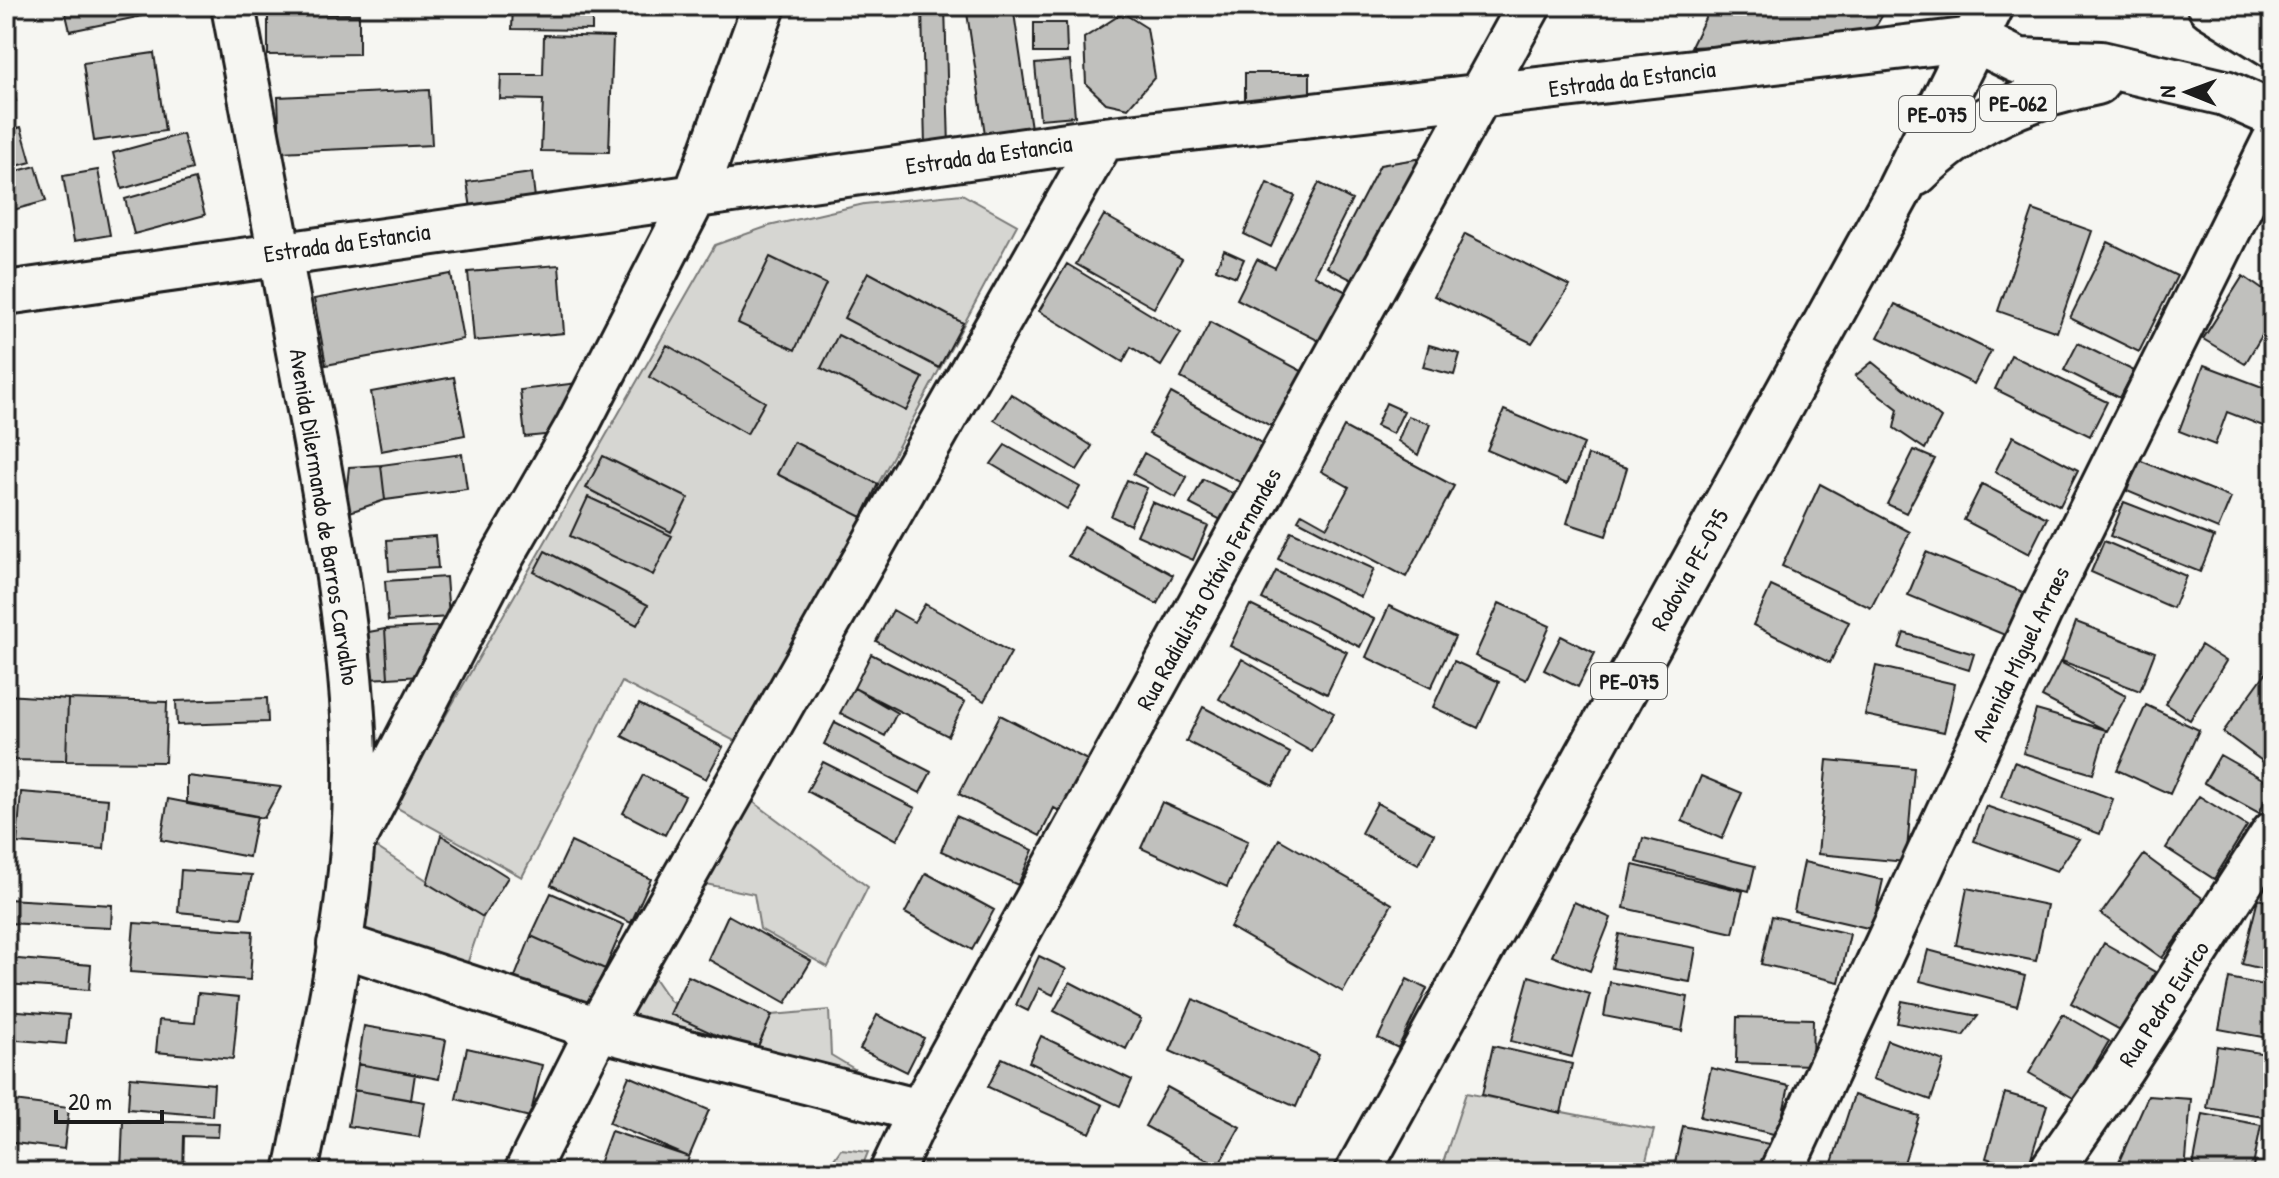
<svg xmlns="http://www.w3.org/2000/svg" width="2279" height="1178" font-family="'Patrick Hand',sans-serif">
	<style>
		.green { fill: #d6d6d2; stroke: #797977; stroke-width: 2 }
		.building { fill: #c0c0bd; stroke: #1c1c1c; stroke-width: 2 }
		.lines { fill: none; stroke-linecap: round; stroke-linejoin: round }
		.street-casing { stroke: #1c1c1c; stroke-width: 48 }
		.primary-casing { stroke: #1c1c1c; stroke-width: 50 }
		.street { stroke: #f6f6f2; stroke-width: 42 }
		.primary { stroke: #f6f6f2; stroke-width: 44 }
		.labels { text-anchor: middle; stroke-width: 7; stroke-linejoin: round; paint-order: stroke }
		.shield { fill: #f6f6f2; stroke: #5d5d5c; stroke-width: 2 }
		.shield-label { font-size: 22px; font-weight: bold; fill: #1c1c1c }
		.street-label { font-size: 24px; fill: #1c1c1c; stroke: #f6f6f2 }
	</style>
	<rect width="100%" height="100%" fill="#f6f6f2"/>
	<filter id="ink" filterUnits="userSpaceOnUse"><feTurbulence type="fractalNoise" baseFrequency=".0125" numOctaves="2"/><feDisplacementMap in="SourceGraphic" scale="16" xChannelSelector="R" yChannelSelector="G"/><feConvolveMatrix kernelMatrix="1 2 1 2 8 2 1 2 1" color-interpolation-filters="sRGB"/></filter>
	<g filter="url(#ink)">
		<path class="green" d="M962 194 1017 225 878 484 794 442 777 474 862 517 744 746 622 682 522 877 394 806 715 245 769 226 864 204Z
			M748 798 868 887 828 967 760 929 754 894 696 882Z
			M373 845 483 917 464 973 355 938Z
			M652 975 670 1001 750 1055 755 1052 772 1015 829 1010 831 1055 898 1095 620 1021Z
			M1466 1093 1654 1130 1643 1172H1440Z
			M841 1149 868 1152 860 1172H825Z"/>
		<path class="building" d="M64 6H146L147 15 70 31Z
			M313 6H387L313 9Z
			M513 6H592V30L512 29Z
			M922 6H945L949 147 925 148Z
			M966 6H1013L1032 135 986 141Z
			M1027 6H1065V10L1026 8Z
			M1711 6H1888L1876 26 1855 39 1691 47Z
			M1123 13 1147 28 1155 77 1128 108 1106 103 1086 84 1084 38Z
			M359 14V54L268 55V15Z
			M1034 23H1066L1067 53H1034Z
			M544 35 613 37 609 152 541 151 543 100 500 99 501 75H543Z
			M154 53 165 131 94 141 83 63Z
			M1070 61 1075 116 1040 119 1035 64Z
			M6 66 16 101 6 103Z
			M1245 73H1310V103H1245Z
			M429 90 432 145 280 152 278 97Z
			M21 127 31 162 6 169V132Z
			M183 134 192 169 122 189 113 153Z
			M1422 158 1358 283 1327 267 1380 165Z
			M36 166 46 201 6 212V174Z
			M98 170 110 235 74 241 63 176Z
			M532 173 536 206 472 215 467 182Z
			M195 179 205 215 134 234 125 199Z
			M1267 183 1295 196 1271 247 1244 234Z
			M1319 183 1352 200 1314 275 1356 297 1331 347 1237 299 1257 259 1275 268Z
			M2033 210 2092 231 2057 332 1998 311Z
			M1104 215 1182 259 1154 308 1076 264Z
			M1465 234 1570 286 1532 343 1434 296Z
			M2108 242 2177 276 2139 352 2070 318Z
			M1224 250 1244 259 1236 277 1216 269Z
			M770 257 826 284 795 350 738 323Z
			M1067 264 1181 333 1161 366 1131 347 1123 362 1039 311Z
			M559 265 564 333 474 341 468 272Z
			M868 272 963 323 939 368 844 318Z
			M451 274 463 339 326 365 314 299Z
			M2243 276 2273 297V331L2267 327 2245 364 2203 339Z
			M1895 304 1991 351 1974 384 1878 337Z
			M1210 322 1309 375 1280 431 1181 378Z
			M838 335 923 378 906 411 821 368Z
			M2078 343 2134 371 2120 398 2064 370Z
			M667 345 765 402 747 434 649 377Z
			M1429 345 1460 354 1454 375 1423 367Z
			M2011 355 2107 402 2090 436 1995 389Z
			M1872 362 1941 418 1925 449 1894 428 1898 409 1855 376Z
			M2204 365 2273 391V415L2268 428 2227 412 2215 445 2179 431Z
			M454 377 465 435 381 451 371 392Z
			M578 383 554 434 525 437 520 390Z
			M1171 393 1269 447 1247 486 1149 434Z
			M1011 394 1092 446 1077 470 994 420Z
			M1386 403 1404 411 1393 434 1376 426Z
			M1504 410 1584 444 1567 484 1487 450Z
			M1408 416 1430 424 1418 455 1398 441Z
			M1344 427 1454 486 1406 577 1298 520 1302 513 1327 527 1349 487 1321 471Z
			M2013 436 2078 470 2060 506 1995 472Z
			M794 442 878 484 862 517 777 474Z
			M1005 445 1080 487 1067 509 991 464Z
			M1914 450 1935 459 1906 513 1887 504Z
			M1144 453 1187 477 1176 498 1133 474Z
			M462 454 467 489 385 500 381 465Z
			M1588 455 1627 468 1606 536 1567 523Z
			M603 456 688 498 671 532 586 488Z
			M2139 460 2231 498 2218 529 2127 491Z
			M381 465 385 500 344 514 349 467Z
			M1203 479 1234 494 1221 520 1190 504Z
			M1127 480 1147 488 1130 525 1111 516Z
			M1820 484 1910 532 1871 608 1782 566Z
			M1982 484 2047 518 2029 554 1964 520Z
			M588 497 672 536 653 575 570 536Z
			M1152 502 1208 526 1193 560 1137 535Z
			M2124 502 2214 537 2200 572 2110 536Z
			M1084 526 1173 575 1157 604 1068 556Z
			M1291 531 1374 569 1361 597 1278 559Z
			M435 536 438 568 389 571 387 540Z
			M2104 541 2186 576 2173 608 2091 572Z
			M545 551 648 605 637 625 534 572Z
			M1926 552 2030 595 2012 638 1908 595Z
			M1276 571 1374 619 1360 647 1262 599Z
			M446 577 449 617 388 621 385 581Z
			M1771 586 1849 622 1830 663 1753 625Z
			M1499 603 1550 626 1526 680 1475 656Z
			M925 604 1011 653 984 701 876 641 893 610 914 622Z
			M1250 605 1347 652 1327 694 1230 646Z
			M1389 606 1455 637 1431 688 1366 657Z
			M2076 622 2155 652 2140 691 2062 661Z
			M450 626 422 676 388 678 385 629Z
			M385 629 388 678 365 679 358 634Z
			M1904 633 1974 654 1969 670 1899 648Z
			M1561 636 1595 653 1578 687 1544 670Z
			M2201 645 2226 661 2190 720 2165 704Z
			M871 654 965 702 948 736 854 688Z
			M1242 659 1334 713 1312 752 1219 699Z
			M1454 661 1499 682 1478 728 1433 707Z
			M2060 662 2126 696 2107 731 2042 697Z
			M2273 663V761L2269 766 2223 732Z
			M1876 666 1955 684 1944 732 1865 715Z
			M854 688 897 713 885 736 840 713Z
			M6 695 68 699 66 761 6 760Z
			M267 698 268 722 177 725 176 701Z
			M68 699 167 702 165 762 66 761Z
			M639 704 723 747 706 779 622 736Z
			M2146 705 2199 730 2170 794 2117 770Z
			M1203 707 1290 753 1273 786 1186 741Z
			M2036 710 2106 730 2093 774 2023 753Z
			M1000 715 1095 764 1068 816 1054 808 1040 836 959 794Z
			M835 722 931 772 920 793 824 744Z
			M2220 755 2273 785 2259 813 2204 783Z
			M1827 760 1914 768 1906 862 1818 854Z
			M823 762 915 808 897 840 807 791Z
			M2014 762 2113 799 2100 834 2001 797Z
			M643 775 685 796 665 835 623 813Z
			M187 776 281 787 264 818 187 804Z
			M1701 776 1742 793 1722 839 1682 821Z
			M21 792 108 799 104 849 17 843Z
			M2199 796 2247 826 2214 879 2166 848Z
			M168 799 257 816 249 857 161 840Z
			M1162 802 1248 841 1227 887 1141 848Z
			M1377 803 1434 834 1418 864 1361 833Z
			M1986 806 2079 839 2057 871 1974 841Z
			M956 816 1033 850 1018 885 941 851Z
			M441 835 508 877 483 917 427 883Z
			M1643 838 1755 866 1749 891 1637 862Z
			M1279 839 1392 904 1343 992 1230 927Z
			M571 842 651 879 631 923 551 885Z
			M2144 855 2205 900 2162 958 2101 914Z
			M1804 862 1883 880 1872 929 1794 911Z
			M1633 865 1743 891 1733 933 1624 908Z
			M181 870 252 875 242 918 178 912Z
			M926 873 994 910 972 950 905 913Z
			M1967 888 2047 905 2036 961 1956 945Z
			M551 893 624 925 605 969 531 936Z
			M7 899 112 905 111 928 6 923Z
			M2258 899 2273 903 2271 971 2242 964Z
			M1574 902 1611 918 1590 971 1552 956Z
			M728 915 811 961 786 1003 708 959Z
			M1772 916 1850 934 1839 982 1761 964Z
			M134 923 253 931 250 980 130 972Z
			M1619 934 1696 948 1690 982 1612 968Z
			M531 936 605 969 582 1018 511 987Z
			M2104 943 2155 972 2122 1031 2071 1003Z
			M1928 950 2025 976 2017 1006 1920 981Z
			M1039 956 1066 969 1053 995 1039 988 1028 1011 1016 1005Z
			M6 958 91 965 89 990 6 984Z
			M688 976 772 1015 755 1053 670 1014Z
			M1529 976 1590 994 1572 1057 1511 1041Z
			M2229 978 2273 987 2268 1038 2219 1029Z
			M1407 979 1427 989 1398 1048 1378 1038Z
			M1070 982 1141 1019 1126 1049 1054 1011Z
			M1610 982 1688 997 1682 1031 1604 1016Z
			M198 993 239 997 233 1059 156 1052 159 1020 195 1023Z
			M1193 999 1319 1055 1296 1107 1170 1051Z
			M1902 1001 1978 1016 1963 1036 1897 1023Z
			M6 1010 69 1015 66 1044 6 1039Z
			M2063 1014 2109 1041 2075 1099 2029 1073Z
			M877 1015 924 1038 907 1072 860 1049Z
			M1737 1017 1813 1019 1812 1065 1736 1063Z
			M364 1026 446 1040 439 1079 358 1064Z
			M1041 1036 1132 1080 1120 1106 1029 1062Z
			M1887 1040 1944 1061 1931 1100 1873 1079Z
			M1493 1046 1572 1064 1561 1113 1482 1095Z
			M2217 1046 2273 1055 2270 1118 2207 1108Z
			M467 1048 542 1065 530 1117 456 1099Z
			M1002 1058 1103 1105 1090 1133 988 1087Z
			M358 1064 415 1074 411 1100 354 1090Z
			M1711 1068 1789 1086 1778 1135 1700 1117Z
			M629 1076 709 1110 689 1157 609 1123Z
			M130 1077 214 1084 212 1116 128 1109Z
			M1167 1087 1240 1127 1218 1166 1145 1126Z
			M354 1090 425 1102 419 1137 348 1126Z
			M2005 1093 2047 1105 2027 1171 1986 1158Z
			M1854 1095 1919 1116 1901 1172H1829Z
			M2148 1096 2191 1099 2185 1172 2116 1168Z
			M6 1100 69 1108 64 1149 6 1142Z
			M2203 1114 2261 1125 2252 1172H2192Z
			M123 1121 219 1123 218 1137 184 1136 183 1172H121Z
			M1683 1126 1769 1144 1763 1172H1673Z
			M611 1131 689 1157 684 1172H596Z
			M1402 1163 1419 1172H1397Z
			M1960 1165 1991 1172H1958Z
			M193 1166 255 1168V1172H193Z"/>
		<g class="lines">
			<g class="street-casing">
				<path id="street" d="M233 6C258 137 282 268 307 399 329 518 352 638 355 759 358 897 323 1037 296 1172
					M6 293 1103 139 1974 39
					M358 833 491 576 576 428 695 196 764 6
					M339 944 598 1029 920 1111
					M526 1172 598 1029 1103 139
					M891 1172 920 1111 1529 6
					M1781 1172 2041 610 2273 142
					M2050 1172 2123 1067 2273 833"/>
			</g>
			<g class="primary-casing">
				<path id="primary" d="M2210 6 2273 45
					M1974 39 2019 61 2101 64 2225 93 2273 114
					M1916 173C1968 122 2026 96 2097 82
					M1358 1172 1900 189 1991 6"/>
			</g>
			<use href="#street" class="street"/>
			<use href="#primary" class="primary"/>
		</g>
	</g>
	<g class="labels">
		<g class="shield">
			<rect x="1980" y="85" width="76" height="36" rx="6"/>
			<rect x="1899" y="96" width="76" height="36" rx="6"/>
			<rect x="1591" y="663" width="76" height="36" rx="6"/>
		</g>
		<g class="shield-label">
			<text x="2018" y="111">PE-062</text>
			<text x="1937" y="122">PE-075</text>
			<text x="1629" y="689">PE-075</text>
		</g>
		<g class="street-label">
			<text transform="translate(1632 79) rotate(-7)" y="8">Estrada da Estancia</text>
			<text transform="translate(989 155) rotate(-8)" y="8">Estrada da Estancia</text>
			<text transform="translate(347 243) rotate(-8)" y="8">Estrada da Estancia</text>
			<text transform="translate(324 517) rotate(81)" y="8">Avenida Dilermando de Barros Carvalho</text>
			<text transform="translate(1690 570) rotate(-61)" y="8">Rodovia PE-075</text>
			<text transform="translate(1209 589) rotate(-61)" y="8">Rua Radialista Otávio Fernandes</text>
			<text transform="translate(2021 654) rotate(-64)" y="8">Avenida Miguel Arraes</text>
			<text transform="translate(2164 1004) rotate(-57)" y="8">Rua Pedro Eurico</text>
		</g>
	</g>
	<rect width="2279" height="1178" fill="none" stroke="#f6f6f2" stroke-width="32"/>
	<rect x="16" y="16" width="2247" height="1146" fill="none" stroke="#1c1c1c" stroke-width="3" filter="url(#ink)"/>
	<g transform="translate(2187 92) rotate(271)" stroke="#f6f6f2" stroke-width="6" paint-order="stroke">
	<path d="M0-6L14 30L0 20L-14 30Z" fill="#1c1c1c"/>
	<text y="-12" font-size="22" font-weight="bold" text-anchor="middle" fill="#1c1c1c">N</text>
	</g>
	<path d="M56 1110v12h106v-12" fill="none" stroke="#1c1c1c" stroke-width="4"/>
	<text x="68" y="1110" font-size="24" fill="#1c1c1c" stroke="#f6f6f2" stroke-width="6" paint-order="stroke">20 m</text>
</svg>
